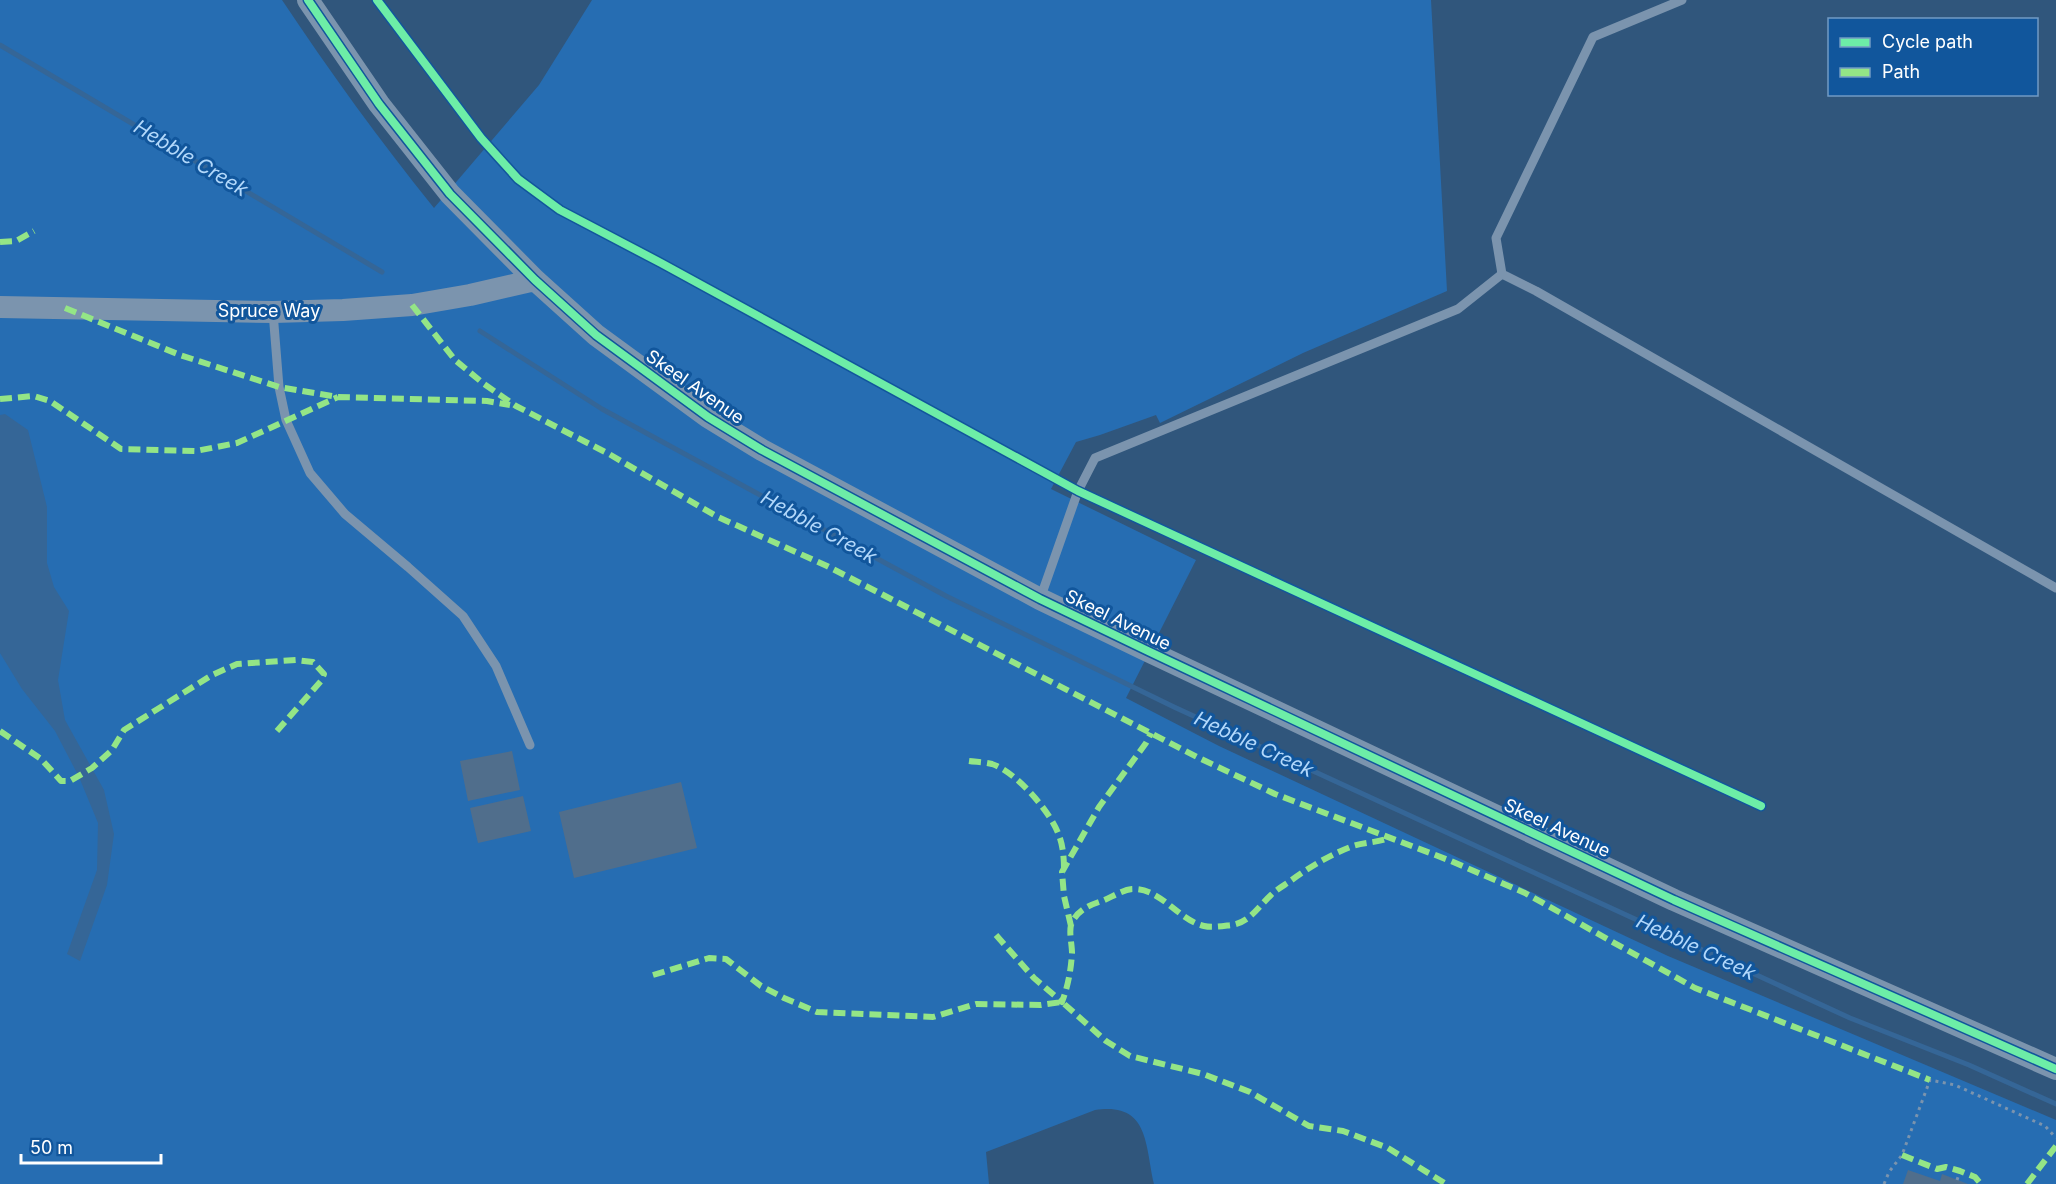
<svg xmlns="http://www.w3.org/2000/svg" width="2056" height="1184" font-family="Inter,sans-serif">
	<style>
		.green { fill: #266db2 }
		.water { fill: #356697 }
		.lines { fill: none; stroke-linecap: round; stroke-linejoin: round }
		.stream { stroke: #356697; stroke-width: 5 }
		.building { fill: #506e8c }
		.path { stroke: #7b94ae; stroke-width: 3; stroke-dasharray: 3 4.5; stroke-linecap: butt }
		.service { stroke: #7b94ae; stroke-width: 9 }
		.tertiary { stroke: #7b94ae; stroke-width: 22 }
		.quiet { stroke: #94e586; stroke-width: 6; stroke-dasharray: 12 6; stroke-linecap: butt }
		.cycleway-casing { stroke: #11569c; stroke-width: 11 }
		.cycleway { stroke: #6deda7; stroke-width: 8 }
		.labels { text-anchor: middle; stroke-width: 6; stroke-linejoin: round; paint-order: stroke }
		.street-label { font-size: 18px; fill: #fff; stroke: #11569c }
		.water-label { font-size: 20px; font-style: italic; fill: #b2d8fb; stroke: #11569c }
	</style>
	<rect width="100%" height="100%" fill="#30567c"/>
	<path class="green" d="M0 0H282C330 72 380 141 434 208L539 85 592 0H1431L1447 291 1303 353 1160 423 1156 415 1100 435 1076 442 1051 489 1196 560 1126 698 1219 746 1668 956 2056 1120V1184H1154C1145 1144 1149 1102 1095 1110L986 1152 989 1184H0Z"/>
	<path class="water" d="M5 414 28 430 47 507V563L54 587 69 611 58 680 65 720 104 790 114 834 107 885 80 961 67 954 97 870 98 823 79 777 55 731 22 689 0 653V415Z"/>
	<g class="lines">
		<path class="stream" d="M0 45 382 272
			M480 331 602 409 946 596 1174 707 1850 1018 1969 1065 2056 1104"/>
	</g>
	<path class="building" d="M512 751 520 790 468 801 460 761Z
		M681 782 697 848 574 878 559 812Z
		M523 796 531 831 478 843 470 808Z
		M1908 1170 1940 1181 1942 1174 1968 1184H1903Z"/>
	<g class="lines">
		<path class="path" d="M1957 1180 1960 1171
			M1884 1184 1889 1172 1902 1155 1930 1080 1955 1085 2045 1126 2056 1138"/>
		<path class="service" d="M1682 0 1593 37 1496 238 1502 274 1536 291 2056 588
			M273 312 279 387 286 420 310 473 345 514 408 567 463 616 496 666 530 745
			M1040 599 1078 491 1095 458 1458 309 1502 274"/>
		<path class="tertiary" d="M308 0 379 104 450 194 535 280 596 335 708 417 762 450 1040 599 1148 651 1674 900 2056 1069
			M0 307 273 312 343 310 412 305 470 295 535 280"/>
		<path class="quiet" d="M0 242 16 241 34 231
			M412 305 455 360 484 384 516 406 609 454 718 517 827 566 1197 757 1275 794 1451 861 1525 893 1695 988 1930 1080
			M65 308 180 355 279 387 338 397 487 401 510 405
			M0 399 34 396 50 401 121 449 196 451 237 443 338 397
			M0 731 41 759 61 781H70L92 768 112 750 124 730 212 675 237 664 296 660 313 662 324 674 321 681 276 732
			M969 761C976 762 985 762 992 764 1016 772 1049 810 1058 833 1063 844 1064 858 1064 870
			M1071 926 1064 896 1062 872 1099 807 1146 743 1151 733
			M996 935 1034 978 1062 1002C1068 986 1071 970 1072 953 1072 945 1069 933 1071 925 1076 911 1089 905 1102 901 1112 897 1122 890 1132 889 1161 888 1178 920 1204 926 1212 928 1223 926 1232 925 1250 922 1258 907 1271 895 1276 890 1283 886 1289 882 1308 868 1331 854 1353 846 1366 842 1376 843 1389 838
			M653 975 709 958 726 959 761 986 784 998 817 1012 933 1017 976 1004 1041 1005 1062 1002 1106 1041 1130 1056 1203 1074 1250 1092 1309 1126 1343 1131 1388 1148 1446 1184
			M1902 1155 1937 1169 1946 1167 1960 1171 1975 1177 1981 1184
			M2027 1184 2056 1146"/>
		<g class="cycleway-casing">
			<path id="cycleway" d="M308 0 379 104 450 194 535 280 596 335 708 417 762 450 1040 599 1148 651 1674 900 2056 1069
				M377 0 481 138 518 179 560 210 661 263 1078 491 1761 806"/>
		</g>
		<use href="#cycleway" class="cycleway"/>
	</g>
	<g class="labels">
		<g class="street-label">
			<text x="269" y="317">Spruce Way</text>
			<text transform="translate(695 387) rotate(35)" y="6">Skeel Avenue</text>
			<text transform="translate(1118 620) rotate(26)" y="6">Skeel Avenue</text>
			<text transform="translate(1557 828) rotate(25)" y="6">Skeel Avenue</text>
		</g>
		<g class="water-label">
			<text transform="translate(191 158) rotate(31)" y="7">Hebble Creek</text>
			<text transform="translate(819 527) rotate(29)" y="7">Hebble Creek</text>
			<text transform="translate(1254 744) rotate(25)" y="7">Hebble Creek</text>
			<text transform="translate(1696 947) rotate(25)" y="7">Hebble Creek</text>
		</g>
	</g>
	<rect x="1828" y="18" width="210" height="78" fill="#11569c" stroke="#709ac4" stroke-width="1.5"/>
	<rect x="1840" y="38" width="30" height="9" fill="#6deda7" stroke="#709ac4" stroke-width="1.5"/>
	<text x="1882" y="48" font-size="18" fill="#ffffff">Cycle path</text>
	<rect x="1840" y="68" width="30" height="9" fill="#94e586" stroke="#709ac4" stroke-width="1.5"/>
	<text x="1882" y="78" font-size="18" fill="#ffffff">Path</text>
	<path d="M21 1154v9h140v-9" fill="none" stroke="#ffffff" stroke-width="3"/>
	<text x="30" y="1154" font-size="18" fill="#ffffff" stroke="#11569c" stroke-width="4.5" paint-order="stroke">50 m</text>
</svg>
